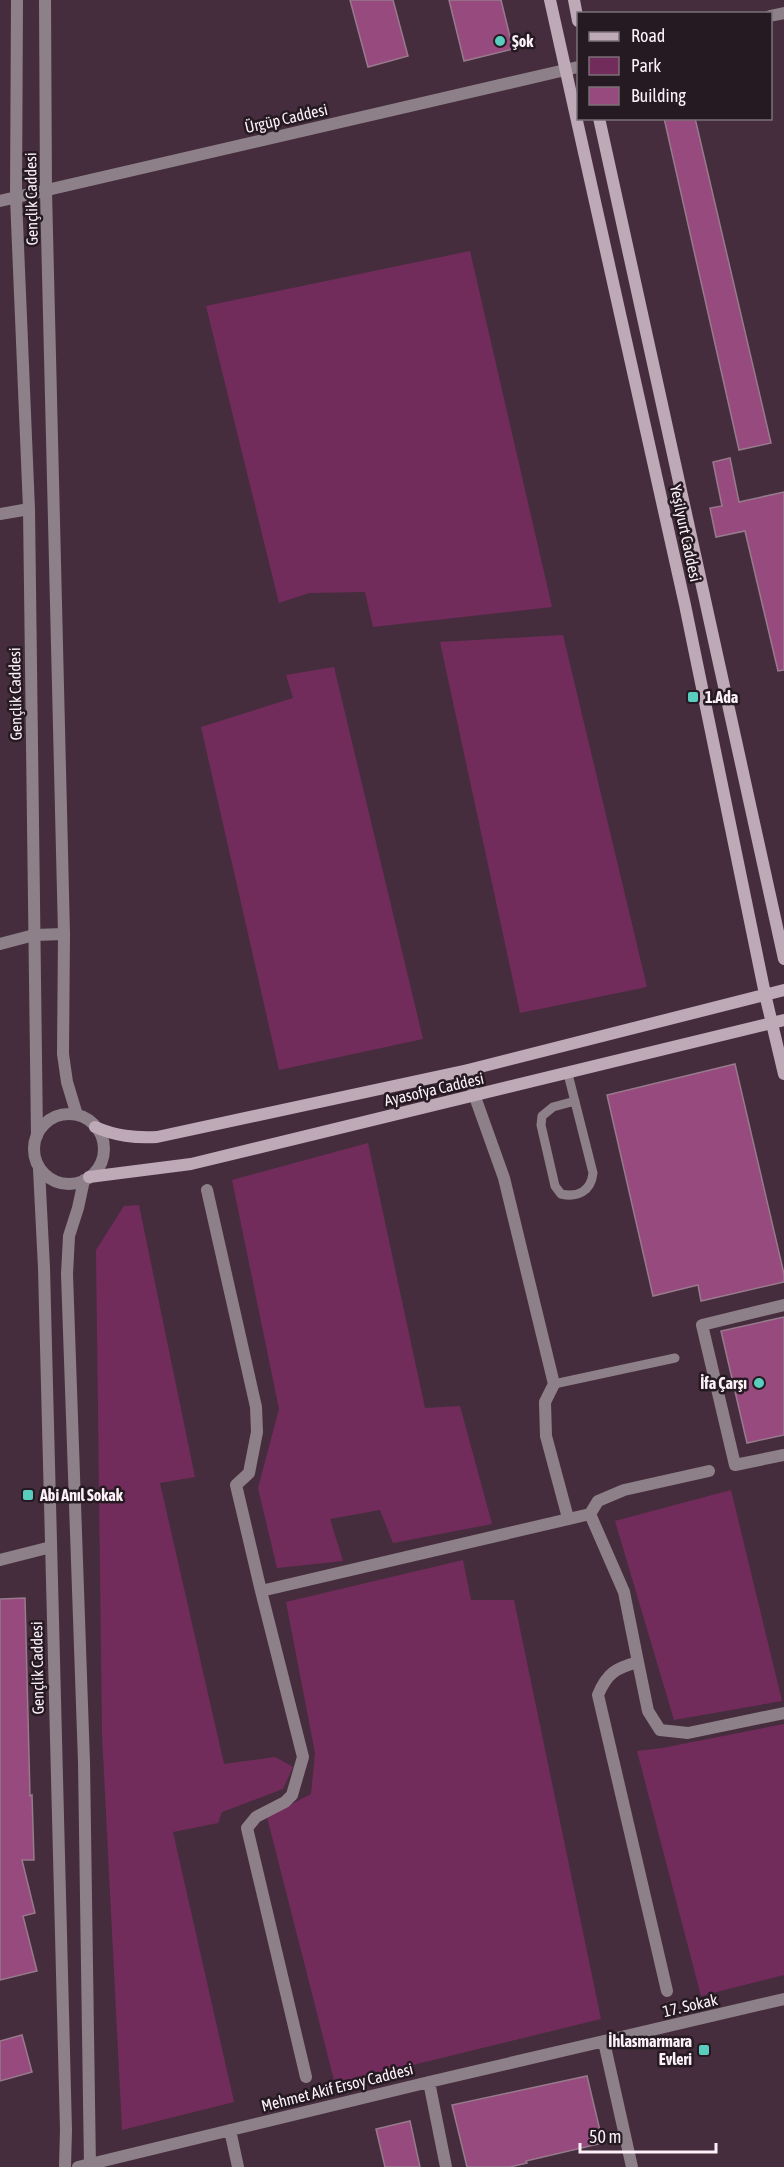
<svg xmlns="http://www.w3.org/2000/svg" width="784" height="2167" font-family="'Asap Condensed',sans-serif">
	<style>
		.green { fill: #722c5c }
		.building { fill: #974a7d; stroke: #977a8c; stroke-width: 1.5 }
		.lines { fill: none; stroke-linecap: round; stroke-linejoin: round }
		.service { stroke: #8d8088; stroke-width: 9 }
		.minor { stroke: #8d8088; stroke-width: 12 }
		.tertiary { stroke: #8d8088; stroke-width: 12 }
		.secondary { stroke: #bea9b6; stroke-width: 12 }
		.poi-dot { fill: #59cebf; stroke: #251a21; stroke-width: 2 }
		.labels { text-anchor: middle; stroke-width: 5; stroke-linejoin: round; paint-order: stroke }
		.poi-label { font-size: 16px; font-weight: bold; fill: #fdf0f8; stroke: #251a21; text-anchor: start }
		.street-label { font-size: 16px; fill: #fdf0f8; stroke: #251a21 }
	</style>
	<rect width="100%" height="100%" fill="#462d3d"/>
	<path class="green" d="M470 251 552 607 373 627 365 592 309 593 279 603 206 306Z
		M563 635 647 987 520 1013 440 642Z
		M334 667 423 1039 279 1070 201 727 293 698 286 675Z
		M368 1143 425 1408 460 1406 492 1524 393 1543 380 1510 330 1519 343 1561 277 1568 258 1488 279 1409 232 1180Z
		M139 1205 195 1477 160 1483 224 1764 275 1757 293 1767 283 1789 222 1812 218 1823 173 1832 234 2102 122 2130 102 1734 96 1250 124 1206Z
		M731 1490 782 1701 674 1720 615 1521Z
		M463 1560 471 1600H514L601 2019 335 2084 267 1817 311 1794 315 1753 286 1602Z
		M784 1724V1975L701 1996 637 1751 662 1748Z"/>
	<path class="building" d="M350 0H393L408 56 368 67Z
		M449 0H501L513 49 464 61Z
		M664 118H695L771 443 739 450Z
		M730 458 739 502 784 492V670L778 671 745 531 716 537 710 508 722 506 713 462Z
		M735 1064 784 1274V1282L701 1301 698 1285 653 1296 607 1095Z
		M784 1317V1435L747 1443 721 1331Z
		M25 1598 30 1796 32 1795 34 1860H22L35 1913 23 1916 37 1971 0 1980V1599Z
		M22 2035 32 2072 0 2081V2041Z
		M587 2076 603 2143 526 2161 527 2163 510 2167H467L452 2105Z
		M410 2121 420 2167H385L376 2129Z"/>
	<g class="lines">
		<path class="service" d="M568 1074 593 1173C591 1191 578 1198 561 1194L555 1186 541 1125 542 1116 553 1107 575 1101
			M554 1384 675 1358"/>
		<path class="minor" d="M0 514 29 509
			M0 944 34 935 64 934
			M468 1070 475 1097 504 1178 554 1384 545 1402 546 1436 568 1518
			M207 1190 256 1407 257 1432 249 1473 236 1485 261 1591
			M784 1305 702 1325 735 1465 784 1455
			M590 1514 624 1592 638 1662C616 1668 607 1673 598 1695L667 1991
			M0 1560 51 1547
			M638 1662 648 1711 660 1730 688 1733 784 1713
			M604 2042 632 2167
			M306 2077 247 1828 256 1817 285 1802 292 1795 303 1757 261 1591 590 1514 598 1501 624 1490 709 1471
			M429 2082 446 2167
			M230 2130 238 2167
			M78 2167 429 2082 784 1999"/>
		<path class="tertiary" d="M17 0 16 198 29 509 37 1136
			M45 0 46 191 64 934 63 1054 67 1082 77 1115
			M770 16 784 13
			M0 201 578 67
			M34 1149a35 35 0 1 1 70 0a35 35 0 1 1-70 0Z
			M39 1169 44 1268 66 2130 65 2167
			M84 1180 78 1208 69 1236 67 1274 84 1762 90 2167"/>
		<path class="secondary" d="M550 0 685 605 765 994 784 1074
			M574 0 578 21
			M599 118 784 959
			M95 1127C116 1136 134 1138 157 1137L468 1070 784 990
			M89 1177 191 1164 784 1020"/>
	</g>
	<g class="poi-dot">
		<circle cx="500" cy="41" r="6"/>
		<rect x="687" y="691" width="12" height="12" rx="3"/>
		<circle cx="759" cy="1383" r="6"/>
		<rect x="22" y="1489" width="12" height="12" rx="3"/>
		<rect x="698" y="2044" width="12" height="12" rx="3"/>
	</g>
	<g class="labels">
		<g class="poi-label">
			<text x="512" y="47">Şok</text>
			<text x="705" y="703">1.Ada</text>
			<text x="747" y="1389" text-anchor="end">İfa Çarşı</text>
			<text x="40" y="1501">Abi Anıl Sokak</text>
			<text x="692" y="2047" text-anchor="end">İhlasmarmara<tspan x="692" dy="18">Evleri</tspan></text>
		</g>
		<g class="street-label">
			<text transform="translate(286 118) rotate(-13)" y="6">Ürgüp Caddesi</text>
			<text transform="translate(31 199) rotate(-91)" y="6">Gençlik Caddesi</text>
			<text transform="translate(686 533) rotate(78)" y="6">Yeşilyurt Caddesi</text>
			<text transform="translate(15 694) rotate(-91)" y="6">Gençlik Caddesi</text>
			<text transform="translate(434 1089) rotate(-13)" y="6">Ayasofya Caddesi</text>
			<text transform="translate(37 1668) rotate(-91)" y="6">Gençlik Caddesi</text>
			<text transform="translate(690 2005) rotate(-13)" y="6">17. Sokak</text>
			<text transform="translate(337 2087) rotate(-14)" y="6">Mehmet Akif Ersoy Caddesi</text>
		</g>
	</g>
	<rect x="577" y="12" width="195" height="108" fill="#251a21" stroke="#7b7077" stroke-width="1.5"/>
	<rect x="589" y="32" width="30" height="9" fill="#bea9b6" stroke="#7b7077" stroke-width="1.5"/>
	<text x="631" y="42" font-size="18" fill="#fdf0f8">Road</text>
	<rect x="589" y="57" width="30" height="18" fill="#722c5c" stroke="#7b7077" stroke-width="1.5"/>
	<text x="631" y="72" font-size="18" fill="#fdf0f8">Park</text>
	<rect x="589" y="87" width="30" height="18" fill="#974a7d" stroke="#7b7077" stroke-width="1.5"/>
	<text x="631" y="102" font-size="18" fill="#fdf0f8">Building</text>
	<path d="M580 2143v9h136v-9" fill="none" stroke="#fdf0f8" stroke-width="3"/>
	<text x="589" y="2143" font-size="18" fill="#fdf0f8" stroke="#251a21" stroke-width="4.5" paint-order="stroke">50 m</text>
</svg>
